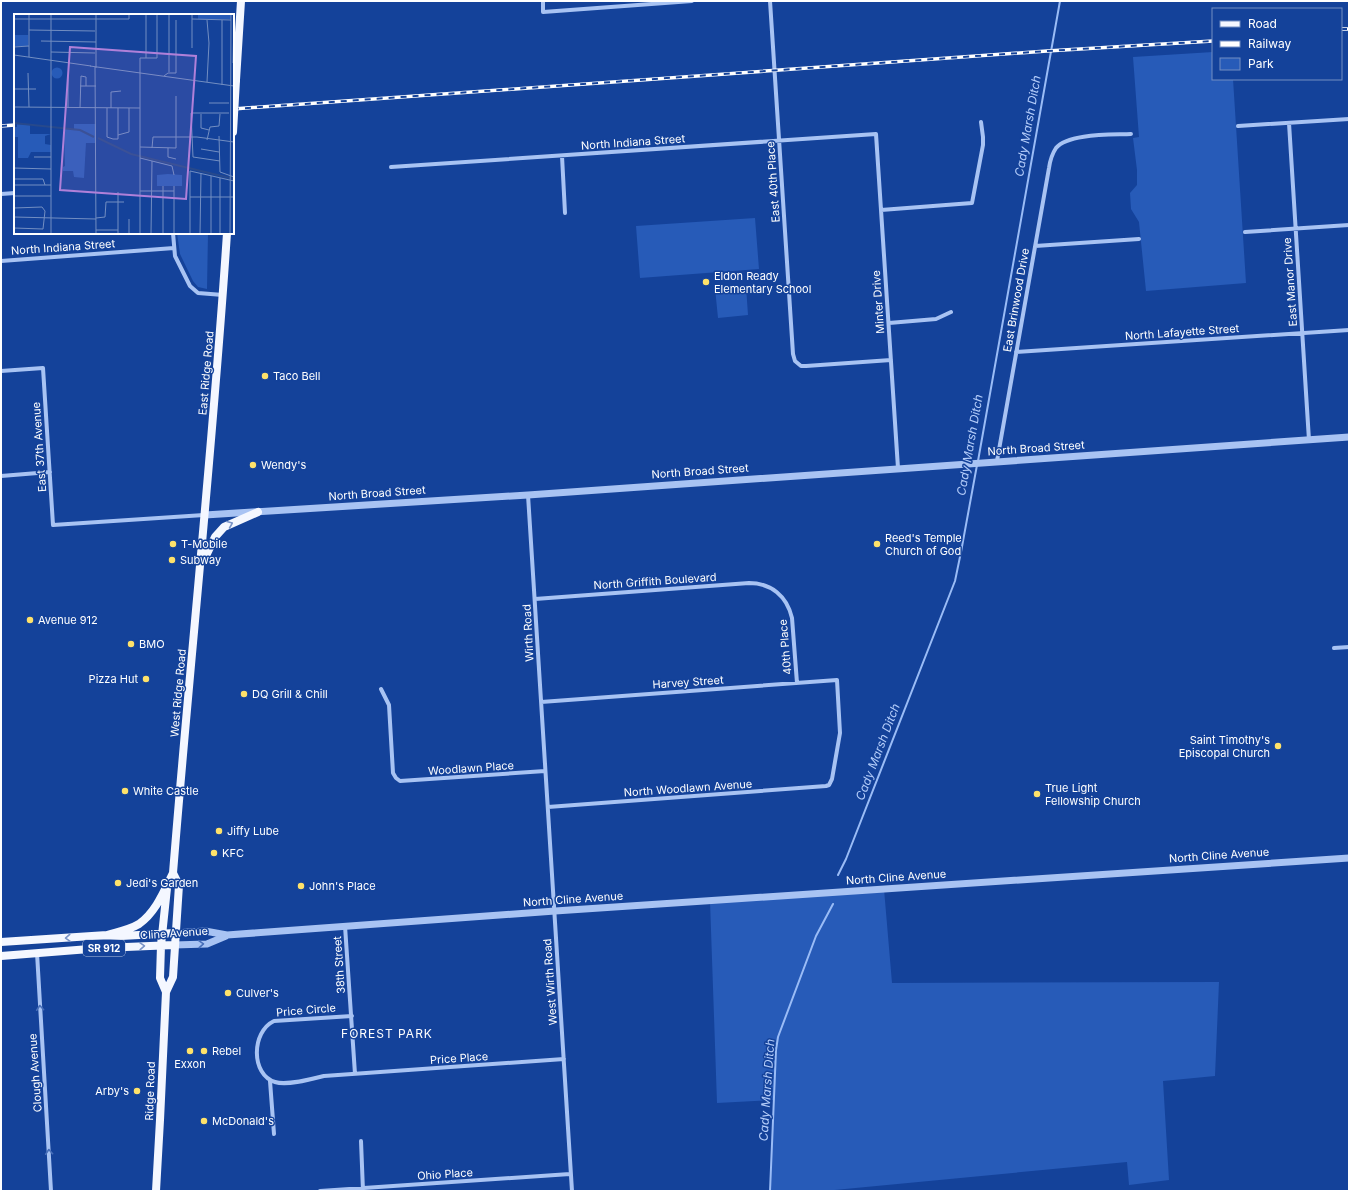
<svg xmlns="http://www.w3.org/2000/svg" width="1350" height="1192" font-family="Inter,sans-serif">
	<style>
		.green { fill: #275bb8 }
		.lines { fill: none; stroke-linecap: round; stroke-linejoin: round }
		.stream { stroke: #9abcf6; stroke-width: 2 }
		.minor { stroke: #a8c3f3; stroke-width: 4 }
		.tertiary { stroke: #a8c3f3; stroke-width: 7 }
		.primary { stroke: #f4f7ff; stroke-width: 8 }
		.rail-casing { stroke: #fff; stroke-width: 3.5 }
		.rail { stroke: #14429a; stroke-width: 2; stroke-dasharray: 6; stroke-linecap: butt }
		.primary-bridge { stroke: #f4f7ff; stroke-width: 8 }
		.oneway { stroke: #7993c7 }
		.oneway2 { stroke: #486fb9 }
		.poi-dot { fill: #ffe26a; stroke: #14429a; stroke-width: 1.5 }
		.labels { text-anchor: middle; stroke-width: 3; stroke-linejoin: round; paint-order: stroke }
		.shield { fill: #14429a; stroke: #b8c6e1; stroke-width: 1 }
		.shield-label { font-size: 10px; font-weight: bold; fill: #fff }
		.street-label { font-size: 11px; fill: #fff; stroke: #14429a }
		.poi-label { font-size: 11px; fill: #fff; stroke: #14429a; text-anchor: start }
		.water-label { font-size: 12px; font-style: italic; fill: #b4cdfa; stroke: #14429a }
		.neighbourhood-label { font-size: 12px; letter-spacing: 1px; fill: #fff; stroke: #14429a }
		.inset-river { fill: none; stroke: #27498c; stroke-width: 2 }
		.inset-road { fill: none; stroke: #728ec2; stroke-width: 1 }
		.view { fill: #b080d9; fill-opacity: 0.15; stroke: #b080d9; stroke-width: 2 }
		.inset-edge { fill: none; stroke: #fff; stroke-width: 2 }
	</style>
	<rect width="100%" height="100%" fill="#14429a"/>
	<path class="green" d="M1213 52V79H1233L1246 283 1146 291 1139 222 1131 209 1130 193 1137 185V170L1133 138 1139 137 1133 57Z
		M755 218 759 269 640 278 636 226Z
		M177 233H208L207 289 198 287 193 281 180 254Z
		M746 286 748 315 718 318 715 288Z
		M884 889 892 983 1219 982 1215 1076 1163 1081 1169 1180 1129 1185 1127 1162 824 1191H770L774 1100 717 1103 710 901Z"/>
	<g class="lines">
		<path class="stream" d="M978 461 1060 1
			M838 875 846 859 955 581 961 552 977 465
			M770 1191 776 1050 778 1037 816 936 833 904"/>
		<path class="minor" d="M543 1V12L692 1
			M770 1 793 354 795 361 801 366H806L891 360
			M1289 123 1309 440
			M1238 126 1349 119
			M562 156 565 213
			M391 167 876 134 898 468
			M1 194 15 193
			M881 210 972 203 983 145V137L981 122
			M1245 232 1349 225
			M173 233 175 256 190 286 198 293 223 295
			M1035 246 1139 239
			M1 261 174 248
			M889 323 936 319 951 312
			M1016 352 1349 330
			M1 371 43 368 53 525 204 515
			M997 461 1049 168C1050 161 1052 154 1056 148 1068 133 1113 135 1131 134
			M1 476 50 472
			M528 495 572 1191
			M535 599 749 583C771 583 787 596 792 618L797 683
			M1334 648 1349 647
			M381 689 389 705 393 773 396 778 400 781 545 771
			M541 702 837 680 840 733 832 779 829 785 826 786 548 807
			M345 926 355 1074
			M37 953 51 1191
			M352 1016 274 1021C251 1032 251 1075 275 1082 287 1086 312 1079 324 1076L564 1059
			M270 1081 274 1134
			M361 1141 363 1191
			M320 1191 570 1174"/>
		<path class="tertiary" d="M205 515 528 495 1349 437
			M175 933 205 931 227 935 555 911 1349 858
			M174 945 207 944 226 936"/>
		<path class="primary" d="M236 80 241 1
			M204 560 215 537 224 527 258 512
			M107 935C117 932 129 930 139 924 156 912 164 891 173 873 190 660 213 447 227 233
			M1 942 107 935 121 936 175 933
			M1 956 102 948 174 945
			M166 992 160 978 161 945 167 888
			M156 1191 160 1120 166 992 173 977 179 885 173 873"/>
		<g class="rail-casing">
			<path id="rail" d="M1341 29H1349
				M233 109 1047 51 1213 41
				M1 126 15 125"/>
		</g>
		<use href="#rail" class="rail"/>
		<path class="primary-bridge" d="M233 132 236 80"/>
	</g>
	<defs><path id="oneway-chevron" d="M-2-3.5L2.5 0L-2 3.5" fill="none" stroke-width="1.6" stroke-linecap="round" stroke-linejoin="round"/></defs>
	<g class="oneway">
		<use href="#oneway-chevron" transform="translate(230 524) rotate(-23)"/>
		<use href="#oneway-chevron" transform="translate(68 938) rotate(176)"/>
		<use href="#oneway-chevron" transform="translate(142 946) rotate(-3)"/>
	</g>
	<g class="oneway2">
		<use href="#oneway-chevron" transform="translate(201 944) rotate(-4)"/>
		<use href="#oneway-chevron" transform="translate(40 1008) rotate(-94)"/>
		<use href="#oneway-chevron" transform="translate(49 1152) rotate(-94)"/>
	</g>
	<g class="poi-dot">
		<circle cx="706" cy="282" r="4"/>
		<circle cx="265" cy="376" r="4"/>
		<circle cx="253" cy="465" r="4"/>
		<circle cx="173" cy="544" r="4"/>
		<circle cx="877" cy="544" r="4"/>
		<circle cx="172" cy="560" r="4"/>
		<circle cx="30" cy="620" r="4"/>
		<circle cx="131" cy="644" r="4"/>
		<circle cx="146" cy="679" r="4"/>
		<circle cx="244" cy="694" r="4"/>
		<circle cx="1278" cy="746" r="4"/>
		<circle cx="125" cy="791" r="4"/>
		<circle cx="1037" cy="794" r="4"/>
		<circle cx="219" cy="831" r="4"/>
		<circle cx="214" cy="853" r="4"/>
		<circle cx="118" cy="883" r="4"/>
		<circle cx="301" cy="886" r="4"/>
		<circle cx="228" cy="993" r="4"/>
		<circle cx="190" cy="1051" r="4"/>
		<circle cx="204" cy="1051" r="4"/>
		<circle cx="137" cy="1091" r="4"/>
		<circle cx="204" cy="1121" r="4"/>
	</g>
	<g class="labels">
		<rect class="shield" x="83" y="940" width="42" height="16" rx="3"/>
		<g class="shield-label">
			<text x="104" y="952">SR 912</text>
		</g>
		<g class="street-label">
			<text transform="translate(633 142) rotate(-4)" y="4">North Indiana Street</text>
			<text transform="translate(773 182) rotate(-94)" y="4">East 40th Place</text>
			<text transform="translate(63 247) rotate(-4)" y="4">North Indiana Street</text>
			<text transform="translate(1290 282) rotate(-94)" y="4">East Manor Drive</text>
			<text transform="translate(1016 300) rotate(-80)" y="4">East Brinwood Drive</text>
			<text transform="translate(878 302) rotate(-94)" y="4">Minter Drive</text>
			<text transform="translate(1182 332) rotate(-4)" y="4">North Lafayette Street</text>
			<text transform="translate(206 373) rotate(-85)" y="4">East Ridge Road</text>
			<text transform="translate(39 447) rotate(-94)" y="4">East 37th Avenue</text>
			<text transform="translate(1036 448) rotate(-4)" y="4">North Broad Street</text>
			<text transform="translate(700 471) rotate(-4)" y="4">North Broad Street</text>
			<text transform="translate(377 493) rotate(-4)" y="4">North Broad Street</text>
			<text transform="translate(655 581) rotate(-4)" y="4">North Griffith Boulevard</text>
			<text transform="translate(528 633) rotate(-93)" y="4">Wirth Road</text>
			<text transform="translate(785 647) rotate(-95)" y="4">40th Place</text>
			<text transform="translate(688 682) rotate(-4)" y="4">Harvey Street</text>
			<text transform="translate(178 693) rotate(-85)" y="4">West Ridge Road</text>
			<text transform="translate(471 768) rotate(-4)" y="4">Woodlawn Place</text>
			<text transform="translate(688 788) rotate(-4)" y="4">North Woodlawn Avenue</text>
			<text transform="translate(1219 855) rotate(-4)" y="4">North Cline Avenue</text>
			<text transform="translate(896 877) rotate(-4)" y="4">North Cline Avenue</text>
			<text transform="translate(573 899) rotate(-4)" y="4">North Cline Avenue</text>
			<text transform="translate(174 933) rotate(-4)" y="4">Cline Avenue</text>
			<text transform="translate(339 965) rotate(-94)" y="4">38th Street</text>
			<text transform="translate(550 982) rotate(-94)" y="4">West Wirth Road</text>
			<text transform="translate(306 1010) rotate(-5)" y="4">Price Circle</text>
			<text transform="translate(459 1058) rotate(-4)" y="4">Price Place</text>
			<text transform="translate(35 1073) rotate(-94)" y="4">Clough Avenue</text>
			<text transform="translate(150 1091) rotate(-88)" y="4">Ridge Road</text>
			<text transform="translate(445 1174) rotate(-4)" y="4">Ohio Place</text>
		</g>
		<g class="poi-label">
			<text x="714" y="280">Eldon Ready<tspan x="714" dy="13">Elementary School</tspan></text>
			<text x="273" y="380">Taco Bell</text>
			<text x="261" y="469">Wendy's</text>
			<text x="885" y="542">Reed's Temple<tspan x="885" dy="13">Church of God</tspan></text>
			<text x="181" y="548">T-Mobile</text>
			<text x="180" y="564">Subway</text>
			<text x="38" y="624">Avenue 912</text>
			<text x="139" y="648">BMO</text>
			<text x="138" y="683" text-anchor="end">Pizza Hut</text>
			<text x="252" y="698">DQ Grill &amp; Chill</text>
			<text x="1270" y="744" text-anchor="end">Saint Timothy's<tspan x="1270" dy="13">Episcopal Church</tspan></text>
			<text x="1045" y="792">True Light<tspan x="1045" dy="13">Fellowship Church</tspan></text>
			<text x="133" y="795">White Castle</text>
			<text x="227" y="835">Jiffy Lube</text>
			<text x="222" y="857">KFC</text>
			<text x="126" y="887">Jedi's Garden</text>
			<text x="309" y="890">John's Place</text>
			<text x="236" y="997">Culver's</text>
			<text x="212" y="1055">Rebel</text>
			<text x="190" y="1068" text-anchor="middle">Exxon</text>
			<text x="129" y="1095" text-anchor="end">Arby's</text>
			<text x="212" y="1125">McDonald's</text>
		</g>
		<g class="water-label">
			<text transform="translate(1028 126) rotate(-80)" y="4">Cady Marsh Ditch</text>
			<text transform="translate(970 445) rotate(-80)" y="4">Cady Marsh Ditch</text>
			<text transform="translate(878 752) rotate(-69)" y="4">Cady Marsh Ditch</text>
			<text transform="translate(767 1090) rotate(-86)" y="4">Cady Marsh Ditch</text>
		</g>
		<g class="neighbourhood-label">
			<text x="387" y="1038">FOREST PARK</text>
		</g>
	</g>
	<g transform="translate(14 14)">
		<rect width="220" height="220" fill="#14429a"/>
		<path d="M184 0H217V5H184ZM0 21H14V32H0ZM37.5 59a5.5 5.5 0 1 1 11 0a5.5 5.5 0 1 1-11 0ZM3 110 16 111V120H37L31 122V130L37 131V138H17L14 144H4V123H0V113H3ZM60 110H82V129H72L70 164 60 163 59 157H49V153L51 152 50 114 60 116ZM154 160 168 161V172H143V161Z" fill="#275bb8"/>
		<path class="inset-river" d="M0 109 66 116 80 123M84 124 117 140 220 165"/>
		<path class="inset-road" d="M15 0V43M132 0V44M155 0V58M178 0V34M0 5H115V0M178 5 217 6M193 6 195 29 193 68M208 6V71M15 16 81 17M27 27 82 28M0 33 15 32M37 38 81 39M0 41 77 52M219 49 220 6M76 52 220 72M81 53 82 220M82 54V0M14 59 15 93M150 62 154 59H162V6M66 72H82M0 75H22M195 89H215M0 93 126 94M54 94V62M66 94 67 62 72 63V72M93 94V123L99 125H104V94M97 94V78L107 77M187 100V114L195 116M104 121 115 118V94M205 122 206 158 220 163M193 126 196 113 205 112 206 100M126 133 162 134V82M138 134 139 123H183L220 128M154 134V143L162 145M187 135 205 138M20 143H37M179 143 177 99H215M179 143 206 147M126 144 158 152 160 161M0 154 37 155M0 165H29L31 171M0 171H37M126 177H160M0 182H37M176 183H220M0 194 28 193 31 197 29 215 0 214M0 203 82 205M82 204 91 203 92 188H110M82 216H104M37 220V0M104 220V178M115 220V205M126 220V44H143V0M137 220 138 147M149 220V172M160 220V172M176 220V157L220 167M186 220 187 159M197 220V162M206 220V164M216 220 217 0"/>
		<path class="view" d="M56 33 182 42 172 185 46 176Z"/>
		<rect width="220" height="220" class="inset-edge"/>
	</g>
	<rect width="1350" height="1192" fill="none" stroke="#ffffff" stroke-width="4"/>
	<rect x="1212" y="8" width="130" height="72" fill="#14429a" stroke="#728ec2"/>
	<rect x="1220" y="21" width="20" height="6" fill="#f4f7ff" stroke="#728ec2"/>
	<text x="1248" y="28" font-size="12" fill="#ffffff">Road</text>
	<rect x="1220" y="41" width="20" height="6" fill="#ffffff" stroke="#728ec2"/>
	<text x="1248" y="48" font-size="12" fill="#ffffff">Railway</text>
	<rect x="1220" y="58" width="20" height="12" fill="#275bb8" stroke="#728ec2"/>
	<text x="1248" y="68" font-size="12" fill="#ffffff">Park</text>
</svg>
